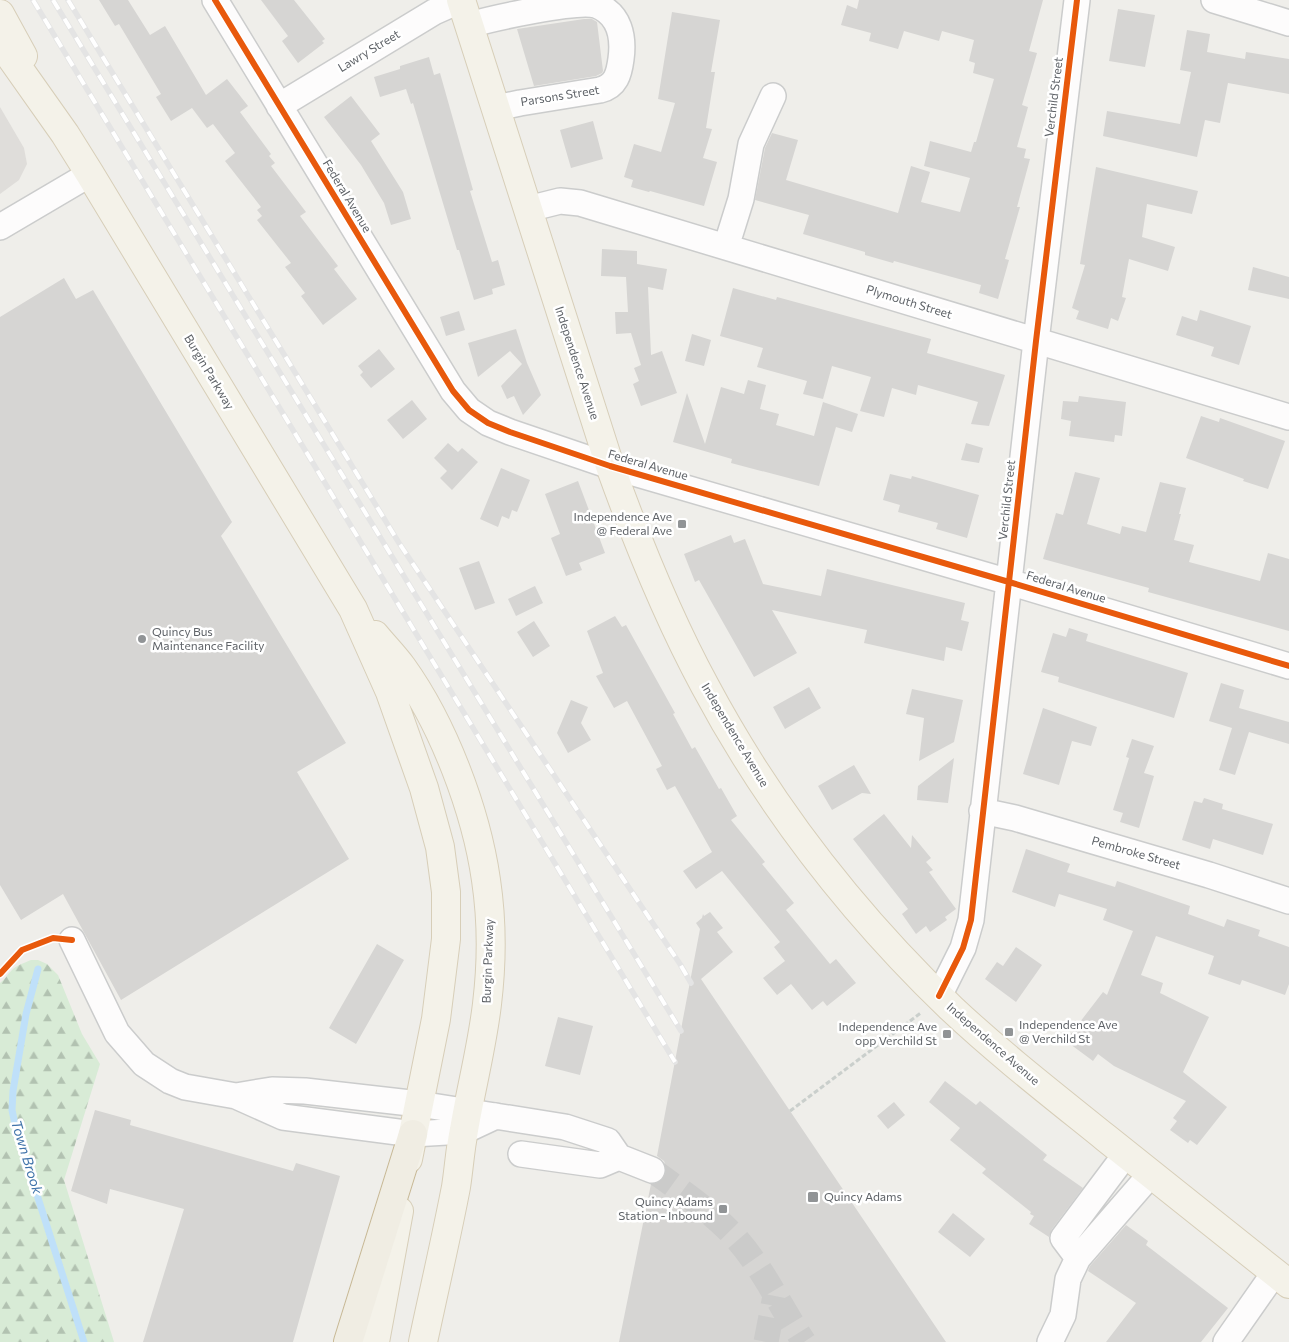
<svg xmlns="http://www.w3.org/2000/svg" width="1289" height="1342" font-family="Commissioner,sans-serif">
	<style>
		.industrial { fill: #dfddda }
		.forest { fill: url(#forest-firs) }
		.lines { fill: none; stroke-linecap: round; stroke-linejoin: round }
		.stream { stroke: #bfe0f9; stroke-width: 7 }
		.building { fill: #d6d5d3 }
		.minor-tunnel { stroke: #cbcbca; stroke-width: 25; stroke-dasharray: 25 12; stroke-linecap: butt }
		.minor-casing { stroke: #cbcccc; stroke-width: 28 }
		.major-casing { stroke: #d7ceb8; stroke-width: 30 }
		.highway-casing { stroke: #c8b996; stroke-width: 30 }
		.path { stroke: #cacfcc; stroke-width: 3; stroke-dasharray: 5 2.5; stroke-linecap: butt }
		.minor { stroke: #fdfcfc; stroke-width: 25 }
		.major { stroke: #f4f2e9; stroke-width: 28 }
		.highway { stroke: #f0ede3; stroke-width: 28 }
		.rail-casing { stroke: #e4e4e4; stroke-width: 5.5 }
		.rail { stroke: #fff; stroke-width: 4; stroke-dasharray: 11; stroke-linecap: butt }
		.cycleway-casing { stroke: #fff; stroke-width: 9 }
		.cycleway { stroke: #e8590c; stroke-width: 6 }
		.poi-dot { fill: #919496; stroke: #fff; stroke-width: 2 }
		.labels { text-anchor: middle; stroke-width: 5; stroke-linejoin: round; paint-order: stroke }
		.street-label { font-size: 12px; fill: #5f6368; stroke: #fff }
		.poi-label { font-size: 12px; fill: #5f6368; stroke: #fff; text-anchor: end }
		.water-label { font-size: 14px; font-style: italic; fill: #4174aa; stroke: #fff }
	</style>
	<defs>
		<pattern id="forest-firs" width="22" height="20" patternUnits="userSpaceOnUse" patternTransform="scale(1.25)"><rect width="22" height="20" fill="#d8ebd6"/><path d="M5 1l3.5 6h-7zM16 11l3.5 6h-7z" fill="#b2c2b1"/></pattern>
	</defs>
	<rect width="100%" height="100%" fill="#efeeea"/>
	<path class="industrial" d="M0 107 24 148 27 164 19 180 0 194Z"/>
	<path class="forest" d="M31 960H38L47 964 58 975 82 1034 100 1064 64 1180 114 1342H0V983C5 979 7 975 12 970 17 965 24 963 31 960Z"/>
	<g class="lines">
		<path class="stream" d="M38 969 26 1014 13 1091 12 1110 16 1129 84 1342"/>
	</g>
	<path class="building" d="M99 0H128L150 35 165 26 206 95 227 79 248 106 240 112 271 154 269 156 275 163 271 166 306 212 300 216 338 266 334 269 357 299 323 325 301 296 305 293 285 267 291 263 257 220 262 216 257 210 261 207 225 161 235 153 213 124 207 128 192 108 171 121 156 97 161 94 119 24 115 26Z
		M261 0H294L325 39 322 41 324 43 298 63 282 41 288 36Z
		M859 0H1043L1029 51 1037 53 1022 105 1028 107 1017 147 1026 149 1024 158 1030 159 1017 207H1020L1005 259 1009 260 998 299 979 293 981 285 894 261 893 263 865 255V252L803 234 809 215 755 200 765 148 772 133 798 140 786 180 898 213 911 166 930 172 921 202 960 212 970 178 924 166 930 141 971 152 974 142H976L994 79 973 73 975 63 969 61 974 40 942 31 939 41 904 31 898 49 869 41 871 33 841 25 847 5 857 9Z
		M1118 9 1155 15 1145 67 1109 61Z
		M672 12 720 20 711 72H715L706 128 712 129 703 158 717 162 704 206 650 191 649 192 631 187 633 180 624 177 634 144 661 152 675 103 658 99Z
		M584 19H592L597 22 603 71 602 73 596 76 534 86 517 29Z
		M1187 30 1210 34 1207 52 1245 59 1246 52 1289 59V94L1228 83 1220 123 1205 120 1197 157 1103 136 1107 111 1180 124 1191 72 1180 70Z
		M429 57 434 75 440 73 473 190 470 191 492 262 498 260 505 285 492 289 493 294 474 300 459 250H457L413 103 411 104 406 89 380 97 374 77 400 69V66Z
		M351 96 380 134 371 141 403 192 411 219 391 225 384 203 361 165 324 117Z
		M593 121 603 159 571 168 560 130Z
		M1096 167 1198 191 1192 214 1147 204 1142 237 1175 247 1168 271 1129 259 1122 297 1126 298 1118 321 1111 318 1108 329 1076 319 1079 311 1072 308 1085 265 1080 264Z
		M602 249 637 251V264L667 269 663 290 648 287 651 355 662 351 677 393 641 406 633 384 639 381 634 368 641 365 631 333 616 334 615 312H628L626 277 601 276Z
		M1253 267 1289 277V299L1248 290Z
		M64 278 76 299 93 290 232 522 221 536 346 743 297 772 349 859 121 1000 63 894 21 920 0 885V317Z
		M733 288 776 300 777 297 931 339 927 353 1005 375 989 426 971 424 978 402 918 385 916 395 892 388 884 417 860 411 871 377 832 366 823 399 803 394 807 381 757 367 763 348 720 336Z
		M1200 310 1251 326 1239 365 1211 356 1214 347 1176 335 1182 316 1197 321Z
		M459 311 465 330 446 336 440 317Z
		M516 329 527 363 541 395 523 415 514 396 507 399 501 386 522 364 510 351 478 377 468 343Z
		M692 334 711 340 704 366 685 361Z
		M379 349 395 369 371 388 360 375 363 372 358 366Z
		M748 380 766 385 760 409 779 414 776 425 814 436 823 402 858 414 852 432 836 427 819 486 731 463 732 459 673 442 687 393 705 444 721 387 744 394Z
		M1079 396 1126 402 1122 436 1115 435 1114 442 1069 436 1071 421 1061 419 1063 401 1078 402Z
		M412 400 427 419 403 439 387 420Z
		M1201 416 1219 422 1220 418 1285 441 1268 489 1243 481 1244 479 1186 458Z
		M448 443 458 452 462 448 478 462 452 490 440 478 447 471 434 458Z
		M966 443 983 448 979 463 961 460Z
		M501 468 530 480 517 512 512 510 509 519 502 516 498 527 480 519Z
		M1075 472 1100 478 1087 524 1120 534 1122 526 1146 532 1160 482 1186 488 1179 514H1181L1174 540 1194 545 1189 562 1260 581 1268 553 1289 559V631L1148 592 1149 588 1043 559 1056 513 1063 515Z
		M890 474 911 479 912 476 979 495 967 538 936 529 938 523 898 512 900 505 883 500Z
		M578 481 605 553 579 563 582 570 566 576 551 538 560 534 545 494Z
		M731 535 734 543 745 539 763 584 821 596 827 569 965 603 961 620 969 622 962 651 946 647 944 661 864 643 867 630 772 610 797 653 754 677 699 580 695 582 684 554Z
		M479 561 495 603 475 610 459 568Z
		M535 586 543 603 516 616 508 599Z
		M615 616 622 627 626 625 675 713 673 714 692 749 695 747 719 789 721 788 737 816 731 820 765 862 762 864 794 903 786 910 830 964 836 959 856 983 827 1006 823 1001 812 1010 791 984 777 995 763 978 785 961 774 947 780 942 722 871 696 889 683 871 712 852 675 786 667 790 656 769 662 766 627 701 614 708 596 676 603 673 587 631Z
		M534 621 550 646 533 657 517 632Z
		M1069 628 1088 634 1086 641 1188 673 1174 718 1058 682 1059 677 1041 672 1053 633 1066 637Z
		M1221 683 1244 690 1239 708 1289 722V744L1249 732 1235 775 1219 770 1232 728 1209 721Z
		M809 687 821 708 785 729 773 707Z
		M912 689 963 700 954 742 919 761 924 718 906 714Z
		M571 700 588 707 581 723 591 740 568 753 557 733Z
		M1043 708 1097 727 1091 746 1072 741 1059 785 1023 774Z
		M1132 739 1154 746 1144 773 1154 776 1139 828 1120 822 1123 813 1113 810 1129 758 1126 757Z
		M954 758 948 803 917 800 918 786Z
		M854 765 871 794 862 793 832 810 818 786Z
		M1204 798 1223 804 1222 809 1273 824 1263 855 1213 839 1210 849 1182 840 1194 801 1202 803Z
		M884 814 911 848 912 835 931 858 926 862 933 870 929 872 956 909 945 917 947 920 930 932 926 926 916 934 902 914 908 909 853 839Z
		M1026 849 1070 864 1067 872 1115 887 1117 881 1190 906 1188 914 1224 927 1227 919 1260 930 1258 936 1289 947V984L1285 995 1242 980 1240 985 1208 974 1214 956 1156 936 1141 975 1163 983 1160 993 1209 1017 1183 1072 1227 1107 1197 1145 1190 1140 1188 1143 1170 1130 1177 1121 1173 1118 1186 1101 1114 1066 1098 1054 1093 1061 1070 1044 1074 1039 1070 1035 1103 992 1107 995 1133 931 1103 920 1107 909 1059 894 1055 907 1012 892Z
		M710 912 723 928 717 932 733 952 701 979 946 1342H619L651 1184 661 1182 665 1175 666 1167 664 1161 657 1156 700 929 696 923 702 918 703 914 704 916Z
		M377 944 404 960 356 1044 329 1028Z
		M1016 947 1042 965 1016 1002 985 979 997 962 1003 966Z
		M558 1017 593 1026 580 1075 545 1066Z
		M945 1081 976 1105 980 1101 1047 1155 1043 1160 1083 1188 1052 1229 1049 1237 1029 1224 1034 1216 1030 1214 1031 1212 982 1173 986 1169 950 1140 960 1128 929 1102Z
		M894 1102 905 1115 888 1129 877 1116Z
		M95 1110 131 1120 130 1125 293 1171 296 1163 340 1176 293 1342H143L184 1209 110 1189 107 1204 71 1191Z
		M953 1213 985 1239 970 1257 938 1232Z
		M1126 1225 1148 1241 1146 1245 1228 1308 1201 1342H1106L1136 1303 1088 1271 1090 1266Z"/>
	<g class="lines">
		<path class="minor-tunnel" d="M652 1170C681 1191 711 1211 735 1237 763 1268 781 1308 804 1342
			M766 1342 775 1296"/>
		<g class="minor-casing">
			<path id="minor" d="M215 0 453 391 469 410 488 423 510 432 610 466 1009 582 1289 666
				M1214 0 1289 23
				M469 25C494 18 575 0 596 5 620 14 624 37 621 59 619 74 616 86 600 90L520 103 496 108
				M279 106 434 12 461 0
				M528 209 560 201 580 203 1289 417
				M0 227 90 174
				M726 247 741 199 751 144 773 96
				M982 811 1015 818 1209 875 1289 901
				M72 940 117 1033 144 1064 170 1081 185 1087 236 1096 283 1117 413 1134 464 1131 496 1116
				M939 996 963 948 971 920 1036 341 1077 0
				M236 1096 272 1090 305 1091 419 1104 565 1127 608 1141 619 1157 652 1170
				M521 1154 600 1165 619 1157
				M1126 1154 1063 1238 1078 1258 1151 1174
				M1050 1342 1063 1315 1068 1279 1078 1258
				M1226 1342 1275 1272"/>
		</g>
		<g class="major-casing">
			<path id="major" d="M461 0 610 466C637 541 667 616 705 686 769 806 854 915 952 1009 1001 1055 1054 1096 1106 1138 1167 1187 1228 1235 1289 1284
				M0 14 23 56
				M0 42 65 134 90 174 353 609 390 692 424 788 440 847 446 892V939L436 1019 408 1159
				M375 635C384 646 394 656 402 667 443 724 476 810 486 880 492 920 492 963 487 1004 482 1047 471 1088 464 1130 460 1149 459 1168 456 1187 446 1239 434 1290 423 1342
				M375 1342 399 1211"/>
		</g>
		<g class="highway-casing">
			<path id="highway" d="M348 1342 413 1134"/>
		</g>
		<path class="path" d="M790 1111 922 1012"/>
		<use href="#minor" class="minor"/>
		<use href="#major" class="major"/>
		<use href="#highway" class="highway"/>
		<g class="rail-casing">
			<path id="rail" d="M33 0 675 1062
				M53 0 681 1031
				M68 0 399 543 680 964 691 983"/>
		</g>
		<use href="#rail" class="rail"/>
		<g class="cycleway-casing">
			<path id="cycleway" d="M215 0 453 391 469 410 488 423 510 432 610 466 1009 582 1289 666
				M0 974 22 950 53 938 72 940
				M939 996 963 948 971 920 1036 341 1077 0"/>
		</g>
		<use href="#cycleway" class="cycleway"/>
	</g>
	<g class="poi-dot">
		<rect x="677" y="519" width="10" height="10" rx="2.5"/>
		<circle cx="142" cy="639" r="5"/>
		<rect x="1004" y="1027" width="10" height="10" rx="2.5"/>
		<rect x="942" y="1029" width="10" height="10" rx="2.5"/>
		<rect x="807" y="1191" width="12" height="12" rx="2.5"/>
		<rect x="718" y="1204" width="10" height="10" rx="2.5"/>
	</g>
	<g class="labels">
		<g class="street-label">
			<text transform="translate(369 51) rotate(-31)" y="4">Lawry Street</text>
			<text transform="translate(560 96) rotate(-9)" y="4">Parsons Street</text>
			<text transform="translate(1054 97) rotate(-83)" y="4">Verchild Street</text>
			<text transform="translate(347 196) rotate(59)" y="4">Federal Avenue</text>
			<text transform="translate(909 302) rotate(17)" y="4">Plymouth Street</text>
			<text transform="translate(577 363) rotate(72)" y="4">Independence Avenue</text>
			<text transform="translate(209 372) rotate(59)" y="4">Burgin Parkway</text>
			<text transform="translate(648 465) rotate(16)" y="4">Federal Avenue</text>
			<text transform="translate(1007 500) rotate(-84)" y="4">Verchild Street</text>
			<text transform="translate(1066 587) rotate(17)" y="4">Federal Avenue</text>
			<text transform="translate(735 735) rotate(59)" y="4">Independence Avenue</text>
			<text transform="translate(1136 853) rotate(16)" y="4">Pembroke Street</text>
			<text transform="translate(488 961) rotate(-88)" y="4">Burgin Parkway</text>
			<text transform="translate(993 1044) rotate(41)" y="4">Independence Avenue</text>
		</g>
		<g class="poi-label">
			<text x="672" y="521">Independence Ave<tspan x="672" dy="14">@ Federal Ave</tspan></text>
			<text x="152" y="636" text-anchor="start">Quincy Bus<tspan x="152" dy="14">Maintenance Facility</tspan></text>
			<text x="1019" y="1029" text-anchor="start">Independence Ave<tspan x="1019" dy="14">@ Verchild St</tspan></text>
			<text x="937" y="1031">Independence Ave<tspan x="937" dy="14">opp Verchild St</tspan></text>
			<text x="824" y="1201" text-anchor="start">Quincy Adams</text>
			<text x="713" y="1206">Quincy Adams<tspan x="713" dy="14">Station - Inbound</tspan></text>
		</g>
		<g class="water-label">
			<text transform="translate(27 1157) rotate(73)" y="5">Town Brook</text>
		</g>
	</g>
</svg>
